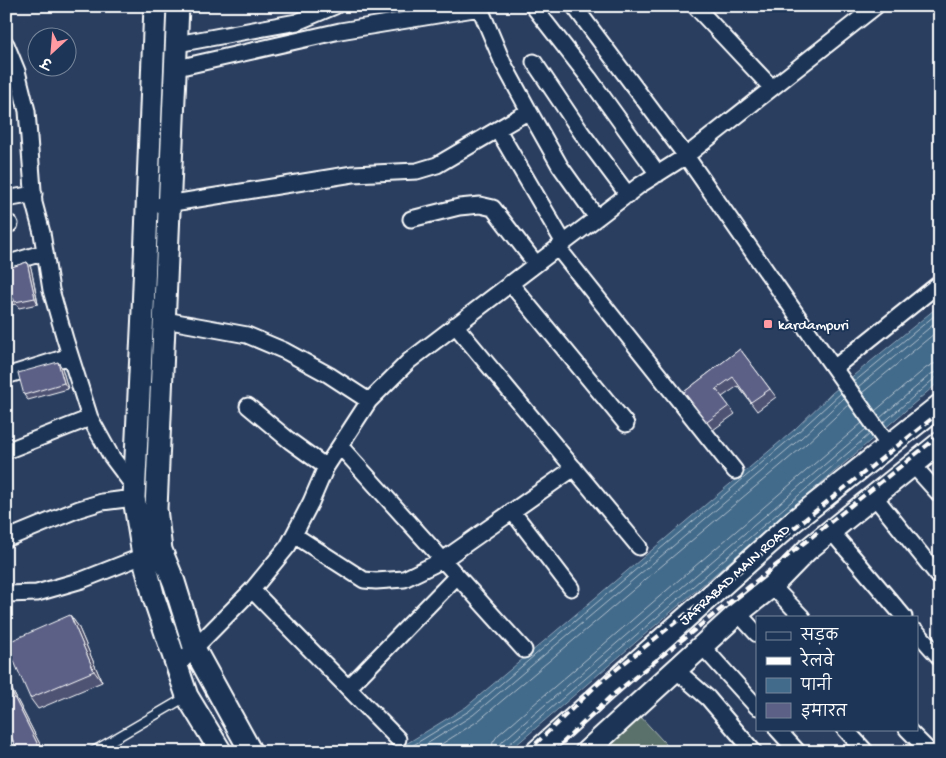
<svg xmlns="http://www.w3.org/2000/svg" width="946" height="758" font-family="'Gochi Hand','Playpen Sans Deva',sans-serif">
	<style>
		.green { fill: #5a6f6a; stroke: #acb7b4 }
		.water { fill: #426a8a; stroke: #8ea6b9 }
		.lines { fill: none; stroke-linecap: round; stroke-linejoin: round }
		.shore { stroke: #b3c3d0; stroke-width: 1 }
		.lane-casing { stroke: #fff; stroke-width: 11 }
		.street-casing { stroke: #fff; stroke-width: 19 }
		.secondary-casing { stroke: #fff; stroke-width: 25 }
		.lane { stroke: #1d3557; stroke-width: 8 }
		.street { stroke: #1d3557; stroke-width: 15 }
		.secondary { stroke: #1d3557; stroke-width: 21 }
		.rail { stroke: #fff; stroke-width: 4; stroke-dasharray: 8 4; stroke-linecap: butt }
		.wall { fill: #4f5373; stroke: #fff }
		.shaded-wall { fill: #40435e; stroke: #fff }
		.building { fill: #5c6086; stroke: #fff }
		.poi-dot { fill: #ff9aa2; stroke: #1d3557; stroke-width: 2 }
		.labels { text-anchor: middle; stroke-width: 4; stroke-linejoin: round; paint-order: stroke }
		.poi-label { font-size: 15px; fill: #fff; stroke: #1d3557; text-anchor: start }
		.street-label { font-size: 15px; fill: #fff; stroke: #1d3557 }
	</style>
	<rect width="100%" height="100%" fill="#2a3e60"/>
	<filter id="ink" filterUnits="userSpaceOnUse"><feTurbulence type="fractalNoise" baseFrequency=".02" numOctaves="2"/><feDisplacementMap in="SourceGraphic" scale="10" xChannelSelector="R" yChannelSelector="G"/><feConvolveMatrix kernelMatrix="1 2 1 2 8 2 1 2 1" color-interpolation-filters="sRGB"/></filter>
	<g filter="url(#ink)">
		<path class="green" d="M640 716 673 752H604Z"/>
		<path class="water" d="M940 305V381L508 752H393L466 707 794 430 832 393Z"/>
		<g class="lines">
			<path class="shore" d="M854 382 940 311
				M858 387 940 319
				M862 393 940 329
				M875 411 926 368 933 364 940 363
				M880 418 931 374 940 371
				M883 423 935 378 940 377
				M402 752 469 711 797 433 841 393
				M414 752 473 715 801 438 844 398
				M429 752 478 721 806 444 849 404
				M491 752 493 742 498 735 862 423
				M499 752 500 745 503 741 866 429
				M505 752 507 746 870 434"/>
			<g class="lane-casing">
				<path id="lane" d="M92 752 186 697"/>
			</g>
			<g class="street-casing">
				<path id="street" d="M479 6 503 63 529 111 560 166 597 218
					M533 6 589 78 658 174
					M574 6 686 156 824 354 889 446
					M695 6 772 88
					M6 44 17 71 27 111 34 203 42 233 51 290 65 339 90 418 111 456 135 488
					M177 44 297 22 335 6
					M534 62 581 132 628 195
					M177 68 340 31 480 8 482 6
					M498 130 564 243
					M6 199 34 194
					M161 205 353 174 417 171 437 165 529 111
					M411 219 459 207 480 205 493 208 536 264
					M6 225 10 224
					M558 248 735 471
					M6 264 45 252
					M510 283 626 424
					M165 320 247 335 285 351 329 375 369 401
					M455 325 639 547
					M834 368 940 283
					M6 376 70 356
					M248 406 290 441 326 467
					M340 446 524 650
					M6 451 90 418
					M913 465 940 495
					M874 496 940 578
					M512 511 571 588
					M831 531 904 617
					M294 535 364 580 376 581 404 579 443 560 574 468
					M6 539 79 509 102 502 134 498
					M772 586 802 617
					M252 590 398 739
					M6 594 37 593 82 580 153 552
					M738 613 757 634
					M917 632 940 658
					M702 646 757 707
					M177 666 252 590 288 546 311 502 326 467 369 401 409 361 640 185 686 156 876 6
					M676 670 708 698 754 752
					M348 688 457 576
					M777 729 798 752
					M845 729 866 752
					M907 729 930 752"/>
			</g>
			<g class="secondary-casing">
				<path id="secondary" d="M155 6 143 311 134 498 143 555 154 598 187 696 221 752
					M178 6 156 509 161 550 174 582 195 650 251 752
					M536 752 794 521 940 405
					M586 752 738 613 772 586 807 550 940 443"/>
			</g>
			<use href="#lane" class="lane"/>
			<use href="#street" class="street"/>
			<use href="#secondary" class="secondary"/>
			<path class="rail" d="M527 752 598 684 940 412
				M553 752 610 697 940 435"/>
		</g>
		<path class="wall" d="M27 262 31 268 38 304 19 308 16 304 6 306V269Z
			M740 349 776 397 757 411 738 386 722 397 735 414 713 430 684 392Z
			M58 362 62 368 68 389 28 400 24 395Z
			M70 615 78 626 102 682 38 709 30 698Z
			M6 678 44 752H19L6 727Z"/>
		<path class="shaded-wall" d="M27 262 31 268 38 304 35 298Z
			M58 362 62 368 68 389 64 383Z
			M70 615 78 626 102 682 94 671Z
			M6 678 44 752 39 747 6 681Z"/>
		<path class="building" d="M27 262 35 298 15 302 13 298 6 300V269Z
			M740 349 770 389 751 402 733 377 716 389 729 406 707 422 684 392Z
			M58 362 64 383 24 395 18 373Z
			M70 615 94 671 30 698 6 643Z
			M6 681 39 747 29 752H19L6 727Z"/>
	</g>
	<rect class="poi-dot" x="763" y="319" width="10" height="10" rx="2.5"/>
	<g class="labels">
		<g class="poi-label">
			<text x="778" y="329">kardampuri</text>
		</g>
		<g class="street-label">
			<text transform="translate(734 574) rotate(-42)" y="5">JAFRABAD MAIN ROAD</text>
		</g>
	</g>
	<rect width="946" height="758" fill="none" stroke="#1d3557" stroke-width="25"/>
	<rect x="12" y="12" width="921" height="733" fill="none" stroke="#fff" stroke-width="2" filter="url(#ink)"/>
	<rect x="756" y="616" width="162" height="115" fill="#1d3557" stroke="#77869a"/>
	<rect x="766" y="632" width="25" height="8" fill="#1d3557" stroke="#77869a"/>
	<text x="801" y="640" font-size="15" fill="#ffffff">सड़क</text>
	<rect x="766" y="657" width="25" height="8" fill="#ffffff" stroke="#77869a"/>
	<text x="801" y="666" font-size="15" fill="#ffffff">रेलवे</text>
	<rect x="766" y="678" width="25" height="15" fill="#426a8a" stroke="#77869a"/>
	<text x="801" y="690" font-size="15" fill="#ffffff">पानी</text>
	<rect x="766" y="703" width="25" height="15" fill="#5c6086" stroke="#77869a"/>
	<text x="801" y="716" font-size="15" fill="#ffffff">इमारत</text>
	<g transform="translate(52 52) rotate(206)"><circle r="24" fill="#1d3557" stroke="#77869a"/>
	<path d="M0-4L9 19L0 12L-9 19Z" fill="#ff9aa2"/>
	<text y="-8" font-size="14" font-weight="bold" text-anchor="middle" fill="#ffffff">उ</text>
	</g>
</svg>
